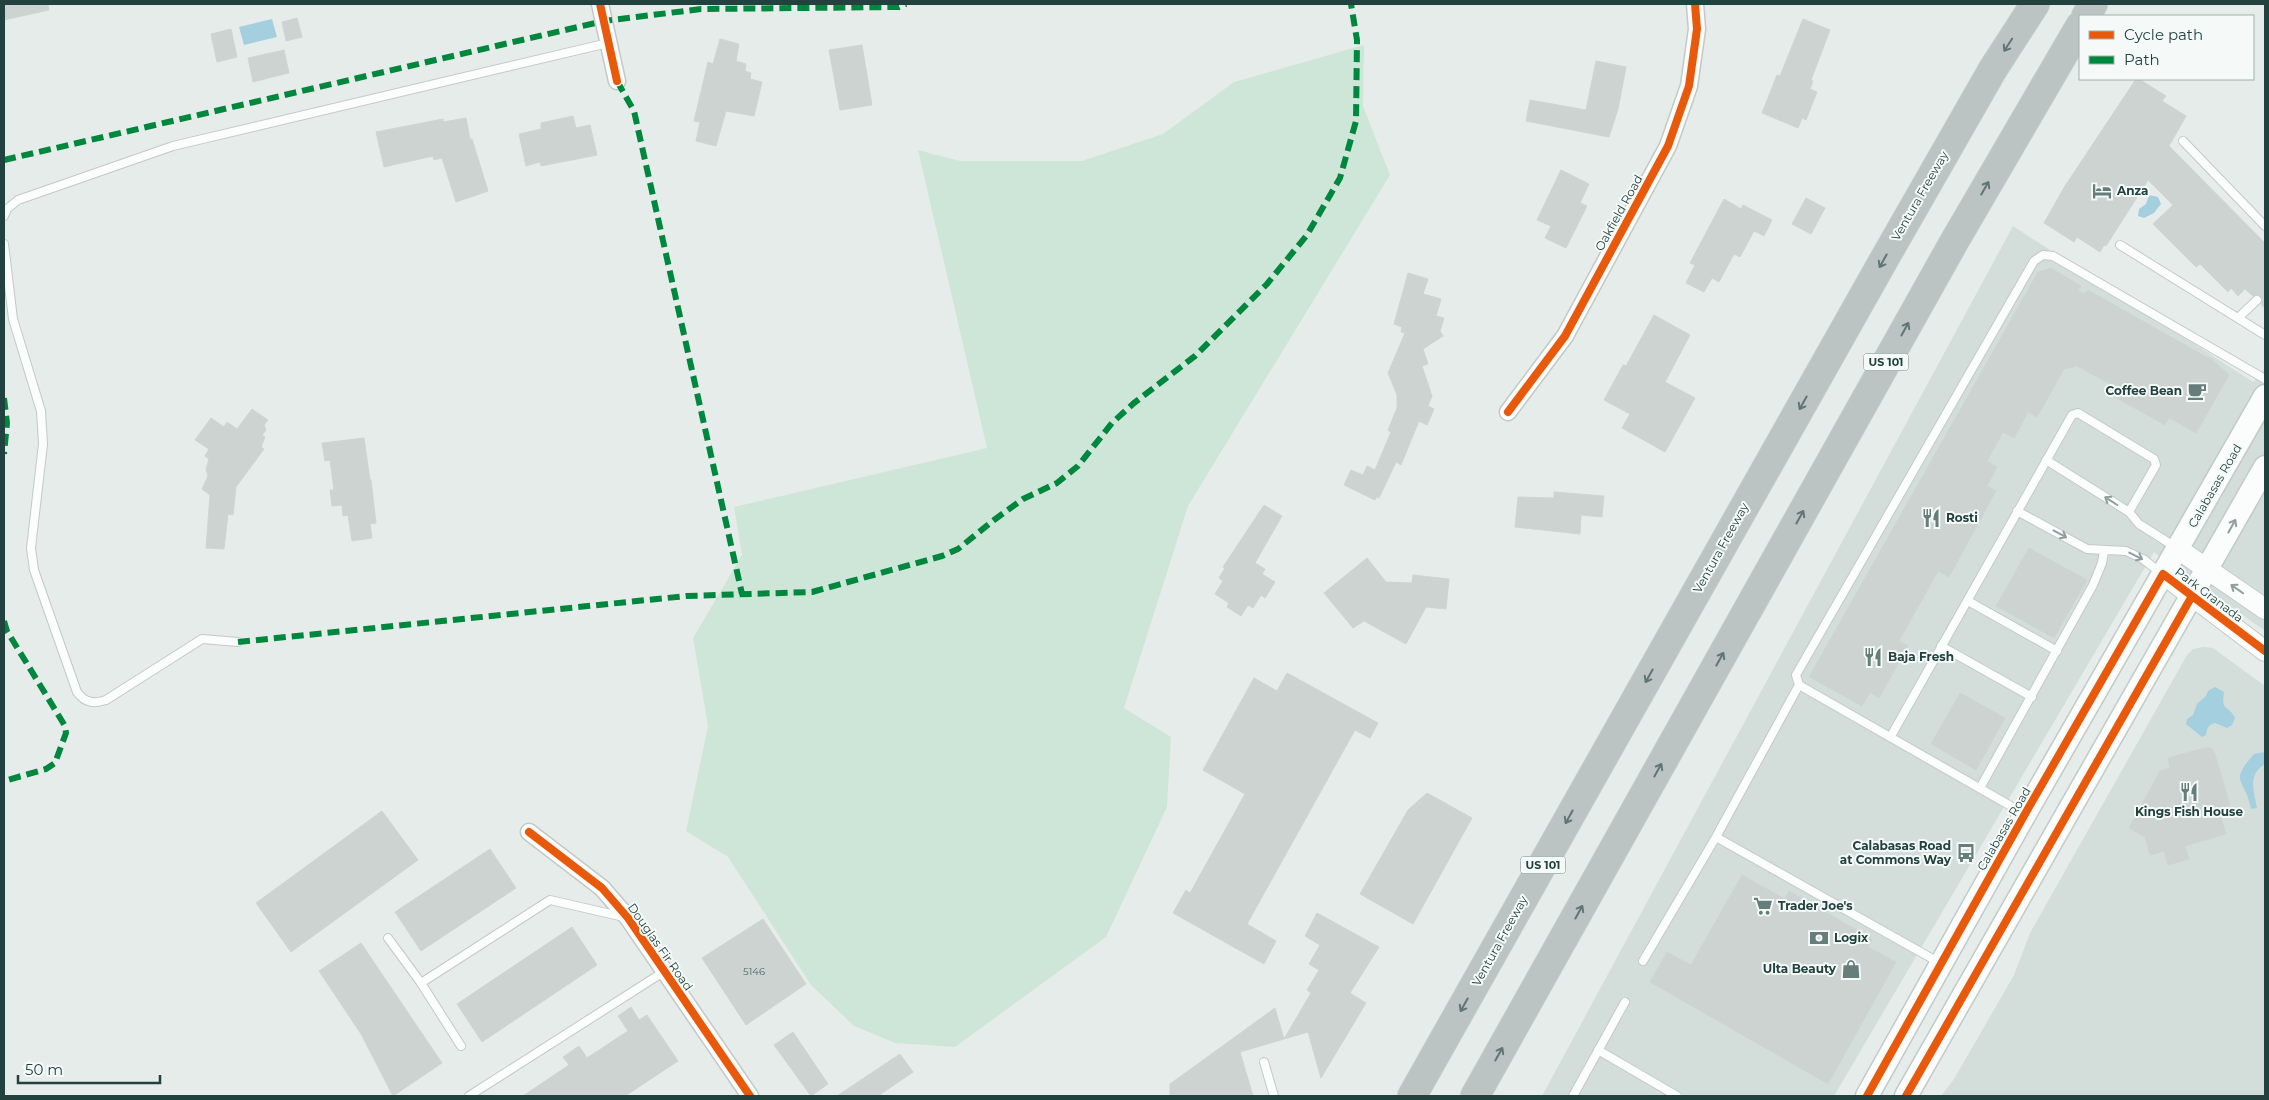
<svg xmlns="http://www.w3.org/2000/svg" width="2269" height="1100" font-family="Montserrat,sans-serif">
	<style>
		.built { fill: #d3deda }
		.green { fill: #cee6d8 }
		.water { fill: #a3cfde }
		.building { fill: #ccd3d1; stroke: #ced5d3 }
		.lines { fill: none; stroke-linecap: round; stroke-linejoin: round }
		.service-casing { stroke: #c3c9c7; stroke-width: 10 }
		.minor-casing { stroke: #c3c9c7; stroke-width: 19 }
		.tertiary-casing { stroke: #c3c9c7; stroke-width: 22 }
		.secondary-casing { stroke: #c1cac8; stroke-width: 25 }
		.motorway-casing { stroke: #c1cbca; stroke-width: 30 }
		.service { stroke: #fbfcfc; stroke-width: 8 }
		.minor { stroke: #fbfcfc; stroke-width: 16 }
		.tertiary { stroke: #fbfcfc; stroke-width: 20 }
		.secondary { stroke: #fbfcfc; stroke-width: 22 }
		.motorway { stroke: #bbc4c3; stroke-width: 28 }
		.quiet { stroke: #00873e; stroke-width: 6; stroke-dasharray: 12 6; stroke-linecap: butt }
		.cycleway-casing { stroke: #f5faf8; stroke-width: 11 }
		.cycleway { stroke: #e8590c; stroke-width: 8 }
		.oneway { stroke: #5f7673 }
		.oneway2 { stroke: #8e9f9d }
		.labels { text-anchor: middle; stroke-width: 4; stroke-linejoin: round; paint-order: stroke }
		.number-label { font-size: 10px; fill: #4d6764 }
		.shield { fill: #f5faf8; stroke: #617976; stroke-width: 1 }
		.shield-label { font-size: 11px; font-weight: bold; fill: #21423e }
		.poi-label { font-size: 12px; font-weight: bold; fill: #21423e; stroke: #f5faf8; text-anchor: start }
		.street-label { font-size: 12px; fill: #21423e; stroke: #f5faf8 }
	</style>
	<rect width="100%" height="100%" fill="#e6ecea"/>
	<path class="built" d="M2013 226 2253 382 2265 368V631L2154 552 1834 1096H1542Z
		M2203 647 2213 648 2265 686V1096H1941L1954 1079 2014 975 2030 933 2187 655 2193 649Z"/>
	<path class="green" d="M1364 45 1363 106 1390 175 1188 506 1124 708 1171 737 1167 807 1106 937 955 1047 895 1043 854 1026 811 985 728 857 686 831 708 726 693 638 742 555 734 507 987 448 918 150 960 161H1082L1163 134 1234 82Z"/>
	<path class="water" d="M272 19 277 37 244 45 239 27Z
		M2149 195 2158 197 2161 204 2154 213 2144 218 2138 216 2139 209 2146 204Z
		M2215 687 2224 692C2221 713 2228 704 2235 718L2232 725 2227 728 2215 723C2208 725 2207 728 2206 735L2202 737 2186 724 2187 719 2193 715 2197 704 2206 696 2208 691Z
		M2265 752V764C2247 775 2254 791 2257 808L2251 809C2245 777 2228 784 2254 754Z"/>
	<path class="building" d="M4 4H48L49 10 4 20Z
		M297 18 302 37 286 41 282 22Z
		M1803 19 1830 30 1811 80 1813 81 1810 89 1817 92 1806 120 1802 118 1798 128 1762 113 1777 75 1780 76Z
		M231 29 237 57 217 62 211 34Z
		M720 39 739 44 736 61 746 64 745 71 751 73 750 79 762 82 754 116 726 111 716 146 696 141 700 122 694 121 708 62 713 64Z
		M862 45 872 105 840 110 829 50Z
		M284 50 289 73 253 82 248 58Z
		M1596 61 1626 67 1618 109 1609 137 1526 121 1530 100 1586 110Z
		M2136 79H2139L2166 96 2162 101 2186 116 2169 146 2265 243V309L2261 304 2263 299 2259 295 2253 296 2245 289 2238 296 2231 288 2228 292 2200 264 2196 267 2153 224 2173 205 2148 180 2106 246 2104 245 2100 252 2077 237 2074 242 2044 223 2065 186Z
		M573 116 576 128 590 125 597 155 541 166 540 162 526 166 519 134 541 129V123Z
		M466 118 470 139H472L488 191 456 202 442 158 434 160 433 156 384 167 376 132 443 119V122Z
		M1561 170 1589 184 1580 203 1587 206 1566 248 1545 238 1551 226 1537 220Z
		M1806 198 1825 208 1811 234 1792 224Z
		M1724 199 1741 209 1743 205 1772 220 1764 236 1754 231 1740 257 1734 254 1719 282 1712 278 1704 292 1686 283 1695 265 1690 263Z
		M2051 268 2081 286 2078 290 2083 294 2088 290 2208 358 2209 357 2229 375 2196 433 2169 418 2165 425 2113 396 2118 388 2077 366 2064 369 2037 417 2028 412 2014 438 2003 432 1987 461 1997 467 1987 486 1996 491 1949 577 1938 571 1899 641 1908 646 1879 698 1870 692 1862 706 1809 677 2038 272Z
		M1408 273 1428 279 1423 294 1441 299 1436 316 1444 318 1440 331 1443 336 1423 349 1428 364 1422 366 1432 396 1428 406 1434 409 1427 425 1419 421 1401 465 1396 462 1379 498 1376 497 1375 500 1344 485 1351 470 1363 475 1367 466 1375 470 1391 432 1388 430 1397 408V395L1388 373 1405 333 1401 332 1402 327 1394 324Z
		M1654 315 1690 335 1665 382 1695 398 1665 452 1622 428 1630 414 1604 400 1623 365 1626 366Z
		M252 409 268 420 264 425 266 430 262 435 265 437 261 447 264 449 236 487 233 515 228 514 224 549 206 548 210 495 202 489 208 476 206 469 209 459 205 456 209 449 195 440 211 418 224 427 227 422 237 429Z
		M364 438 370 480H371L376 523 370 524 372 538 352 541 348 515 343 516 342 505 332 506 330 490H334L330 460 325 461 322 443Z
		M1554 492 1604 496 1602 517 1581 515 1580 534 1515 527 1518 497 1554 498Z
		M1264 505 1282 516 1255 563 1265 569 1262 574 1275 582 1265 598 1261 595 1253 608 1248 605 1241 616 1227 607 1229 603 1215 594 1223 581 1219 578 1225 568 1223 567Z
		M2029 548 2087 580 2054 638 1996 606Z
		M1367 558 1386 582 1412 583 1413 575 1449 579 1446 609 1426 607 1406 644 1364 621 1353 628 1324 593Z
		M1287 673 1378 723 1370 738 1355 730 1247 924 1276 941 1264 964 1173 913 1186 890 1190 893 1245 794 1203 770 1254 678 1277 691Z
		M1960 693 2005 718 1976 770 1931 744Z
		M2204 748H2211L2215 754 2230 805 2220 808 2219 811 2226 834 2185 846 2189 859 2168 865 2164 851 2150 855 2145 837 2129 828 2160 771 2170 768 2168 758Z
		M1427 793 1472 818 1413 924 1360 894 1408 810Z
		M382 811 418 860 291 952 256 903Z
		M490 849 516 888 421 951 395 912Z
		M1742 875 1785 899 1789 891 1872 939 1868 947 1896 962 1828 1084 1650 982 1667 952 1691 965Z
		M1317 913 1379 947 1350 993 1366 1003 1321 1078 1308 1032 1240 1052 1253 1096H1170V1084L1275 1008 1284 1039 1311 993 1307 990 1319 970 1309 964 1320 945 1305 936Z
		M763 919 806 984 746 1025 702 958Z
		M572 927 597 965 482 1042 457 1004Z
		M361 943 442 1063 393 1096 361 1034 319 971Z
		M631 1007 639 1020 647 1015 678 1061 625 1096H523L569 1065 563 1057 579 1046 587 1058 628 1031 618 1016Z
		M793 1032 828 1084 811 1096 774 1045Z
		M900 1054 913 1072 878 1096H837Z"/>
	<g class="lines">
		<g class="service-casing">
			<path id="service" d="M2183 141 2265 226
				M4 216 7 209 18 200 173 146 608 43
				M4 244 13 319 41 411 43 444 31 548 34 570 77 692C85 703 94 704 106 700L202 639 238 642
				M2120 245 2265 335
				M2238 318 2257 300
				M2046 460 2129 512 2139 524 2177 548
				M2017 511 2087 549 2126 551 2143 559 2161 573
				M1968 601 2057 651
				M1941 646 2032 697
				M1799 685 2023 813
				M1891 736 2072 415 2078 413 2154 459 2156 465 2129 512
				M1980 788 2093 585 2102 563 2104 551
				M1716 837 1940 963
				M388 938 421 983
				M1643 961 1716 837 1799 685 1796 675 2034 261 2043 255 2053 256 2265 379
				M461 1046 421 983 550 900 624 917
				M1598 1050 1677 1096
				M1264 1062 1274 1096
				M469 1096 665 971
				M1573 1096 1625 1002"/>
		</g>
		<g class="minor-casing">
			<path id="minor" d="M600 4 617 81
				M1508 412 1565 336 1668 146 1689 86 1697 29 1695 4
				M529 832 602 888 628 918 750 1096"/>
		</g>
		<g class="tertiary-casing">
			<path id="tertiary" d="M2178 549 2265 609
				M2163 574 2265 651"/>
		</g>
		<g class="secondary-casing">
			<path id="secondary" d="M1867 1096 2025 814 2265 396
				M1906 1096 2265 467"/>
		</g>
		<g class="motorway-casing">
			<path id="motorway" d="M2086 16 2093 4
				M1412 1096 1886 256 1993 69 2035 4
				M1475 1096 1954 242 2080 26"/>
		</g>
		<use href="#service" class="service"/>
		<use href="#minor" class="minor"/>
		<use href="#tertiary" class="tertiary"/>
		<use href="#secondary" class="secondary"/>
		<use href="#motorway" class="motorway"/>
		<path class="quiet" d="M617 81 634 111 742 594
			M4 160 604 21 701 9 899 7 906 4
			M4 398 7 423 4 454
			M4 621 7 631 65 726 66 733 55 763 46 769 4 781
			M238 642 686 596 812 592 942 556 958 549 994 520 1023 499 1057 483 1078 466 1112 423 1134 403 1195 356 1267 284 1307 235 1340 178 1356 121 1357 40 1351 4"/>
		<g class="cycleway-casing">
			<path id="cycleway" d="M600 4 617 81
				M1508 412 1565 336 1668 146 1689 86 1697 29 1695 4
				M529 832 602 888 628 918 750 1096
				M1867 1096 2025 814 2163 574 2265 651
				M1906 1096 2192 596"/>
		</g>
		<use href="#cycleway" class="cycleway"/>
	</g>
	<defs><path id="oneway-shaft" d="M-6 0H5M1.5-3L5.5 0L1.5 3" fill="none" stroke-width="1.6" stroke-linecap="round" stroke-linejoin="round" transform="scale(1.25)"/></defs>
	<g class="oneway">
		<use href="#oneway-shaft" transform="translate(2008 45) rotate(123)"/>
		<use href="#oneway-shaft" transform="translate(1985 188) rotate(-60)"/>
		<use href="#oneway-shaft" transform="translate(1883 261) rotate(119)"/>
		<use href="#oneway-shaft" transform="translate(1905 329) rotate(-61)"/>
		<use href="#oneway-shaft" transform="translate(1803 403) rotate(119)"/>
		<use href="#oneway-shaft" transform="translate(1800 517) rotate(-61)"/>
		<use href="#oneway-shaft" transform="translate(1720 659) rotate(-61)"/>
		<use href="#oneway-shaft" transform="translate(1649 676) rotate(119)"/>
		<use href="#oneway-shaft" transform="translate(1658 770) rotate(-61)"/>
		<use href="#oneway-shaft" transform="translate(1569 817) rotate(119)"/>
		<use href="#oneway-shaft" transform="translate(1579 912) rotate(-61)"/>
		<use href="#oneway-shaft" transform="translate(1464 1005) rotate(119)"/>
		<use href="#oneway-shaft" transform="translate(1499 1054) rotate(-61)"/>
	</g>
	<g class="oneway2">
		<use href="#oneway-shaft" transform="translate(2111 501) rotate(-148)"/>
		<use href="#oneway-shaft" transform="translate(2232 526) rotate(-61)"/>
		<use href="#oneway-shaft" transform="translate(2060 534) rotate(28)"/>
		<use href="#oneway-shaft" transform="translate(2136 556) rotate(27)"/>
		<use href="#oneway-shaft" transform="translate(2237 589) rotate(-145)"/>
	</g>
	<defs>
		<g id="hotel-bare" transform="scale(1.5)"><path d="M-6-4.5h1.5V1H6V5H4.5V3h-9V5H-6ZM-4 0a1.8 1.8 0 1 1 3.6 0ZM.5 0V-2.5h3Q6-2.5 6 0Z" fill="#667e7a" stroke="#f5faf8" stroke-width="2.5" paint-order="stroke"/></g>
		<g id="cafe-bare" transform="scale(1.5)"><path d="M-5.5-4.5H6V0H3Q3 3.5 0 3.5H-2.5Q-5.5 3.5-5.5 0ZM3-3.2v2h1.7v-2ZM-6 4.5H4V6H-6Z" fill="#667e7a" stroke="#f5faf8" stroke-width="2.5" paint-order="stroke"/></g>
		<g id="restaurant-bare" transform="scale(1.5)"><path d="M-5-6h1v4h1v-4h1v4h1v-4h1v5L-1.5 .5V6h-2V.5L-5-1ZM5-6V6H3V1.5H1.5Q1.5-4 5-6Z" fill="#667e7a" stroke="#f5faf8" stroke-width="2.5" paint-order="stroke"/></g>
		<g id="bus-bare" transform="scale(1.5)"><path d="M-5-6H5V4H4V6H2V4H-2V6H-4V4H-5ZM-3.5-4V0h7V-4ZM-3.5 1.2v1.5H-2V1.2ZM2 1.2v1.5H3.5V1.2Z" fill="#667e7a" stroke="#f5faf8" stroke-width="2.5" paint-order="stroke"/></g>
		<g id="supermarket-bare" transform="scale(1.5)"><path d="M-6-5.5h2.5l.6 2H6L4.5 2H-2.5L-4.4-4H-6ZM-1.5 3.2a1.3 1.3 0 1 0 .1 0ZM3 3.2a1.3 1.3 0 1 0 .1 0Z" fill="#667e7a" stroke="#f5faf8" stroke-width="2.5" paint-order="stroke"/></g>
		<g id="bank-bare" transform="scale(1.5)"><path d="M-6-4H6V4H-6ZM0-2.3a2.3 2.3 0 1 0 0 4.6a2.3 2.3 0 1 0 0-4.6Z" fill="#667e7a" stroke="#f5faf8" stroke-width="2.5" paint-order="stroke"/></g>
		<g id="shop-bare" transform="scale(1.5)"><path d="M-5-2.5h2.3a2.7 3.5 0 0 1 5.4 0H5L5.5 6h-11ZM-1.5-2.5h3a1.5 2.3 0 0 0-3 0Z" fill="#667e7a" stroke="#f5faf8" stroke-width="2.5" paint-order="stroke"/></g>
	</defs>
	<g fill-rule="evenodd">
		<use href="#hotel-bare" x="2102" y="191"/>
		<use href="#cafe-bare" x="2197" y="391"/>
		<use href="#restaurant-bare" x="1931" y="518"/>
		<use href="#restaurant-bare" x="1873" y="657"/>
		<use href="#restaurant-bare" x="2189" y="792"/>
		<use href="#bus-bare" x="1966" y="853"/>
		<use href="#supermarket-bare" x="1763" y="906"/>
		<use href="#bank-bare" x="1819" y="938"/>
		<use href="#shop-bare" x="1851" y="969"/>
	</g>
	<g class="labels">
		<g class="number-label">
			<text x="754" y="975">5146</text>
		</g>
		<g class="shield">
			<rect x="1863.5" y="353.5" width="45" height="17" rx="4"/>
			<rect x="1520.5" y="856.5" width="45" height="17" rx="4"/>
		</g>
		<g class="shield-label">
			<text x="1886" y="366">US 101</text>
			<text x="1543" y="869">US 101</text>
		</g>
		<g class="poi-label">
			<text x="2117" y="195">Anza</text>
			<text x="2182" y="395" text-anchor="end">Coffee Bean</text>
			<text x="1946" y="522">Rosti</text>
			<text x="1888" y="661">Baja Fresh</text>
			<text x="2189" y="816" text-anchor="middle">Kings Fish House</text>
			<text x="1951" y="850" text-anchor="end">Calabasas Road<tspan x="1951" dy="14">at Commons Way</tspan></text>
			<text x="1778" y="910">Trader Joe's</text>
			<text x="1834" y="942">Logix</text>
			<text x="1836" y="973" text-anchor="end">Ulta Beauty</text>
		</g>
		<g class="street-label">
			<text transform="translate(1920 196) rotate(-60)" y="4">Ventura Freeway</text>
			<text transform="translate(1619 213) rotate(-61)" y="4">Oakfield Road</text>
			<text transform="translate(2215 486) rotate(-60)" y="4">Calabasas Road</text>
			<text transform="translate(1721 548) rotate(-61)" y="4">Ventura Freeway</text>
			<text transform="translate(2209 595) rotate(37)" y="4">Park Granada</text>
			<text transform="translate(2004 829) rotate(-60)" y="4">Calabasas Road</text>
			<text transform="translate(1500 941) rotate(-61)" y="4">Ventura Freeway</text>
			<text transform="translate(660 947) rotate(55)" y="4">Douglas Fir Road</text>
		</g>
	</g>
	<rect width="2269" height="1100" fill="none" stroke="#21423e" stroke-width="10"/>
	<rect x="2079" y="15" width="175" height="65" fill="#f5faf8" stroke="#a0b0ae"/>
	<rect x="2089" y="31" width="25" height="8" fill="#e8590c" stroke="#a0b0ae"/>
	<text x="2124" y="40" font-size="15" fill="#21423e">Cycle path</text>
	<rect x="2089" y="56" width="25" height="8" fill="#00873e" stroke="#a0b0ae"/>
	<text x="2124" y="65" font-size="15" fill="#21423e">Path</text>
	<path d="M18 1075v8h142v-8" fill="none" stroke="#21423e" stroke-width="2.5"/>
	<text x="25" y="1075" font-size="15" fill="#21423e" stroke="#f5faf8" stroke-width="4" paint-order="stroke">50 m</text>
</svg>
